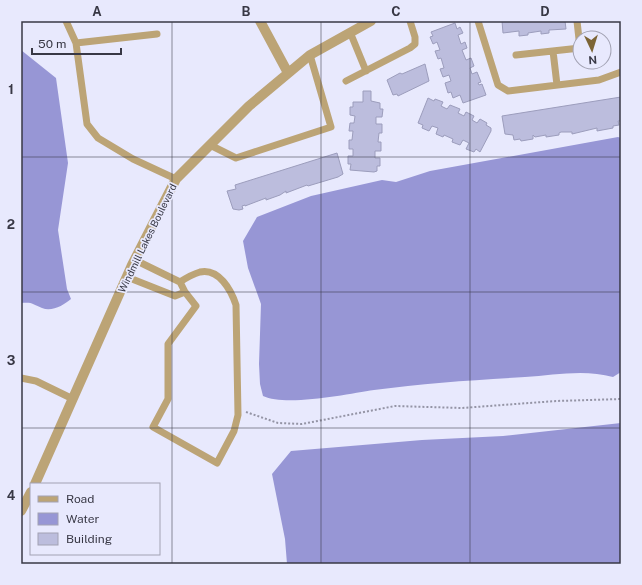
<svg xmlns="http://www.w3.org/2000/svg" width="642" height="585" font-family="'Public Sans',sans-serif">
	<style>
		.water { fill: #9796d5 }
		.building { fill: #bcbddd; stroke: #9c9dbc }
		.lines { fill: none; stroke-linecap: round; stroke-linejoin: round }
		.path { stroke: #9494a5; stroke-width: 2; stroke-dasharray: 2 2; stroke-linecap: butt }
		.lane { stroke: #bca476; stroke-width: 7 }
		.street { stroke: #bca476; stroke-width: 10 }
		.grid { fill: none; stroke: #383845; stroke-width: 1; stroke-opacity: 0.55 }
		.labels { text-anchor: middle; stroke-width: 3.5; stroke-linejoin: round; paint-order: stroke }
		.street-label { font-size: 10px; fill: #383845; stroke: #e8e9fd }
		.neatline { fill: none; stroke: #383845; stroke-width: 1.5 }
		.grid-label { font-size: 13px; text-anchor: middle; font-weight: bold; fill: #383845 }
	</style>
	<rect width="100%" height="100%" fill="#e8e9fd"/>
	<path class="water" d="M21 50 56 78 68 163 58 230 67 289 71 299C64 305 52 312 42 308 32 304 33 302 21 303Z
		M618 137 621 138V372L613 377C585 369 554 375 525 377 475 380 424 383 374 390 347 394 286 407 263 396L260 384 259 364 261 304 248 268 243 241 257 217 311 196 382 180 396 182 430 171Z
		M621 423V564H287L285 539 272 474 291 451 422 440 503 436Z"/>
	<path class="building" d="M502 21H565L566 29 549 30V33L541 34V31L528 33V35L519 36V31L503 33Z
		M455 23 457 29 460 27 463 33 458 35 461 44 465 42 467 48 462 50 466 60 471 58 474 66 470 68 472 74 477 72 481 82 478 83 479 85 482 84 486 95 463 103 460 95 453 98 451 92 448 93 445 83 451 81 449 75 443 77 440 69 444 68 441 58 438 59 435 51 440 50 437 42 433 44 430 37 433 36 431 32Z
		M425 64 429 81 398 96 397 94 393 95 387 80 400 73 402 74Z
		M363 91H371V101L380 103V109H383L382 117H376V124H382V133H379L378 142H381V151H375V158H380V166H377V171L374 172 350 170 351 164H348V156H353V149H349V140H352L353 131H349L350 123H354L355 116 350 115V107H353V102H363Z
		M621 97V121H618L619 125 613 126V128L597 131V128L572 134V132H561L559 133V135L546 137V135L535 137 533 135V139L521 141 520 139 514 140 513 135 505 134 502 116Z
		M428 98 434 101 435 99 443 102 441 106 447 109 450 105 460 109 458 113 464 116 466 112 474 116 472 120 477 123 480 119 487 123 486 125 491 128V131L480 152 476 149 474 152 466 149 469 143 463 140 460 145 452 142 453 139 444 135 443 137 436 134 438 128 432 126 429 131 422 128 423 125 418 123Z
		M337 153 343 174 338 177 308 186 307 185 286 193V191L280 195 266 200V198L245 206V205L242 206 243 209 239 210 233 209 227 191 236 189 235 185Z"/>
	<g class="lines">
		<path class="path" d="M246 412 278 423 302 424 395 406 462 408 556 401 621 399"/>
		<path class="lane" d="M66 21 76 43 87 124 98 138 133 159 176 179
			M478 21 498 85 508 91 599 80 621 72
			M350 32 366 71
			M76 43 157 34
			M553 51 557 85
			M516 55 580 48 577 21
			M346 81 410 48 415 44V37L410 21
			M210 145 236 158 331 127 310 55
			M127 277 175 296 185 292 180 282 135 260
			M180 282C186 278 193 274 200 272 219 268 231 290 236 305L238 415 234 431 217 463 153 427 168 399V344L196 306 185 292
			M21 378 36 381 73 399"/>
		<path class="street" d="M260 21 288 73
			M35 484 132 265 176 179 249 106 310 55 371 21
			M21 511 31 492"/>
	</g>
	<path class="grid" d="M172 21V564M321 21V564M470 21V564M21 157H621M21 292H621M21 428H621"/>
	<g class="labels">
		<g class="street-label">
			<text transform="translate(147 238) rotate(-64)" y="4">Windmill Lakes Boulevard</text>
		</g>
	</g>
	<rect width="642" height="585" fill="none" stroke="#e8e9fd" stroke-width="44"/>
	<rect x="30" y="483" width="130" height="72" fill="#e8e9fd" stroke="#a2a2b3"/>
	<rect x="38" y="496" width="20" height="6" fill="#bca476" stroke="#a2a2b3"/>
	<text x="66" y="503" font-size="12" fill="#383845">Road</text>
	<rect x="38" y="513" width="20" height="12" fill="#9796d5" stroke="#a2a2b3"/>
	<text x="66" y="523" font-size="12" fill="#383845">Water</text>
	<rect x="38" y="533" width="20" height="12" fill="#bcbddd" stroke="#a2a2b3"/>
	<text x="66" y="543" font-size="12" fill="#383845">Building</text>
	<g transform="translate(592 50) rotate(176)"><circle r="19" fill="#e8e9fd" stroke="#a2a2b3"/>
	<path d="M0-3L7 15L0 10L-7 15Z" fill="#7c6435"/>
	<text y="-6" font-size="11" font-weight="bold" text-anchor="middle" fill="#383845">N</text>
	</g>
	<path d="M32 48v6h89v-6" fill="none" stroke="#383845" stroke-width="2"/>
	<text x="38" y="48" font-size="12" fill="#383845" stroke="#e8e9fd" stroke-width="3" paint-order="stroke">50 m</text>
	<rect x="22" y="22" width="598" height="541" class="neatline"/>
	<g class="grid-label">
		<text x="97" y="16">A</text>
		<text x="246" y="16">B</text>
		<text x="396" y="16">C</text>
		<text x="545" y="16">D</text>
		<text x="11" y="94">1</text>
		<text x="11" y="229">2</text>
		<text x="11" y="365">3</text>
		<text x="11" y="500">4</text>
	</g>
</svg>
